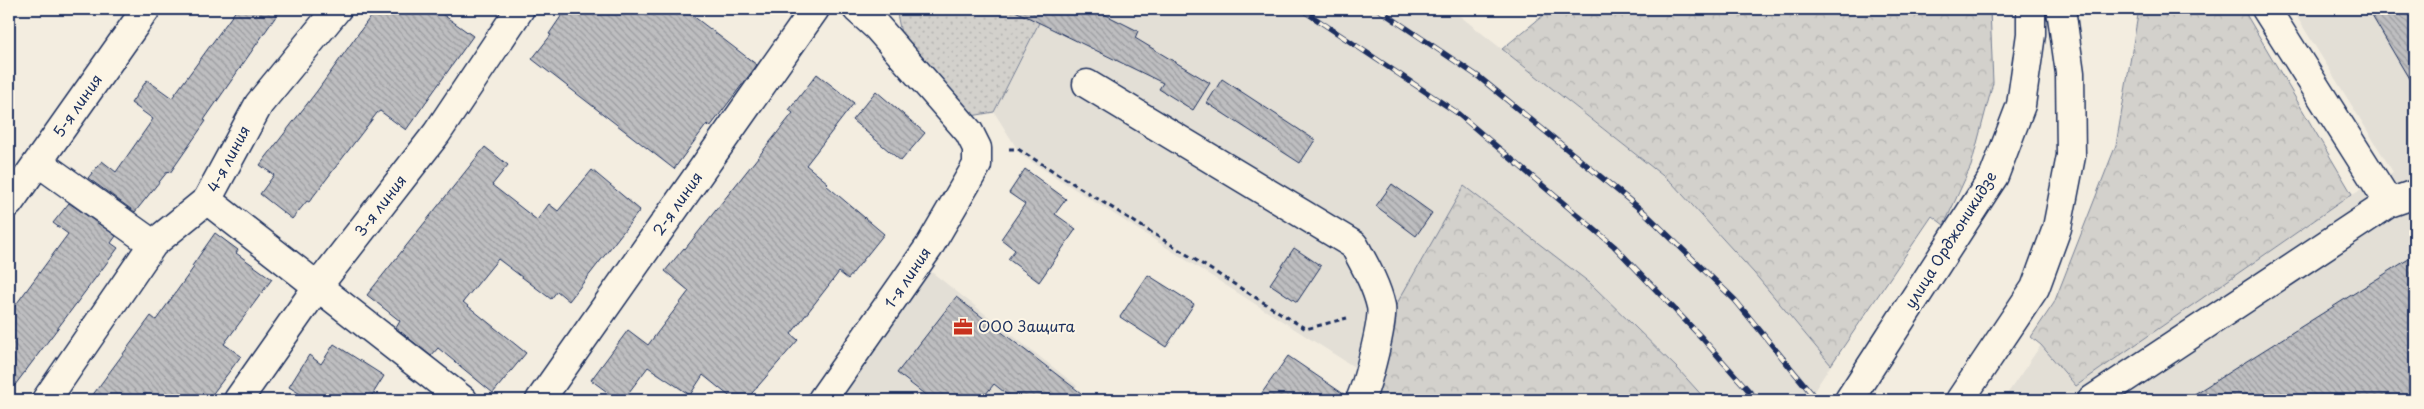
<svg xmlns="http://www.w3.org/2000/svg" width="2424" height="409" font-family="'Playpen Sans',sans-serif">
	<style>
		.built { fill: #e3dfd6 }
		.grass { fill: url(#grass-dots); stroke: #778095 }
		.forest { fill: url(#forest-crowns); stroke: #778095 }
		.building { fill: url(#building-back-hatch); stroke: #1b2f5e }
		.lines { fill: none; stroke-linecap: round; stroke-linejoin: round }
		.minor-casing { stroke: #1b2f5e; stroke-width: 31 }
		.major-casing { stroke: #1b2f5e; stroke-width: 31 }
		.path { stroke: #1b2f5e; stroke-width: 3; stroke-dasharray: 5 4; stroke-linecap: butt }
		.minor { stroke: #fcf5e5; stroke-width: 28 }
		.major { stroke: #fcf5e5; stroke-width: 28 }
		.rail-casing { stroke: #1b2f5e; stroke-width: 5.5 }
		.rail { stroke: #fcf5e5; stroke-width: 4; stroke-dasharray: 11; stroke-linecap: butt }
		.labels { text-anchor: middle; stroke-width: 4; stroke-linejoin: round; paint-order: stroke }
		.street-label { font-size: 15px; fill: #1b2f5e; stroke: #fcf5e5 }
		.poi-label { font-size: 15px; fill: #1b2f5e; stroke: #fcf5e5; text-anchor: start }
	</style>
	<defs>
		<pattern id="grass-dots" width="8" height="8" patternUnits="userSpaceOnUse" patternTransform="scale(1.25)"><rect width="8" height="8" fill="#d3d1cc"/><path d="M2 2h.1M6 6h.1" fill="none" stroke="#b5b4b2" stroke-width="1.8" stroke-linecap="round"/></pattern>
		<pattern id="forest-crowns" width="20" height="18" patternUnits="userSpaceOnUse" patternTransform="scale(1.25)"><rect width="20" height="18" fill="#d3d1cc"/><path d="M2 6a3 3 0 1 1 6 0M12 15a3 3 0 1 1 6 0" fill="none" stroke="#b5b4b2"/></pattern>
		<pattern id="building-back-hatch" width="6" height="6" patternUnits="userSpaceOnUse" patternTransform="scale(1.25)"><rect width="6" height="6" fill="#bebec0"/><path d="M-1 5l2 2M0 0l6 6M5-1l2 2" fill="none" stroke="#9a9b9f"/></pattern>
	</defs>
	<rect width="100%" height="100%" fill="#f3ede0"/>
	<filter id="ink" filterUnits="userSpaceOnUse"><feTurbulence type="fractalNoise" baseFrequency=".02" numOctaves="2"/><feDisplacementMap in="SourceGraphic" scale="10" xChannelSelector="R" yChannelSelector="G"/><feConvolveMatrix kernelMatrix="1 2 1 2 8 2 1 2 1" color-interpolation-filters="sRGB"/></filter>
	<g filter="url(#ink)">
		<path class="built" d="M1046 9H1451L1672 183 1754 273 1831 365 1808 400H1706L1678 369 1590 283 1359 370 1021 155 994 112Z
			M2292 9H2415V400H2003L2041 345 2075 386 2352 194 2393 172Z
			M929 270 1077 386 1066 400H835Z"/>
		<path class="grass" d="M896 9H1046L994 112 966 117 903 43Z"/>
		<path class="forest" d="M1551 9H1990L1993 83 1971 166 1944 225 1932 216 1831 365 1754 273 1672 183 1502 49Z
			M2139 9H2243L2352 194 2076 386 2041 345 2031 337 2054 303 2116 145Z
			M1464 186 1590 283 1678 369 1706 400H1370L1359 370Z"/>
		<path class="building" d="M237 9H281L204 120 206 121 170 173 168 171 135 212 88 178 102 161 116 172 153 119 131 103 147 80 172 98Z
			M376 9H435L473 36 406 130 380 111 377 113 309 202 307 201 292 219 260 194 274 175 260 165 317 91Z
			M566 9H684L757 65 710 127 707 124 674 169 532 59 551 35 549 34Z
			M1011 9H1094L1138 31 1135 38 1210 83 1193 110 1159 89 1163 83Z
			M2368 9H2415V89Z
			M817 74 854 103 806 165 828 183 826 185 884 234 848 279 839 272 791 334 798 340 746 400H734L703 375 690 395 648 367 623 400H618L591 380 628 330 648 345 689 291 665 271 684 248 685 249 793 113 789 110Z
			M1222 79 1315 140 1300 163 1207 103Z
			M876 91 925 133 901 161 852 120Z
			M485 147 508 165 492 185 537 220 549 204 558 211 592 170 640 210 569 301 557 291 551 299 498 259 463 302 526 353 493 393 438 348 431 356 396 328 400 321 367 295Z
			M1025 169 1066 199 1055 214 1076 229 1039 282 1008 259 1015 250 1001 239 1025 204 1009 193Z
			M1392 184 1432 213 1416 236 1376 206Z
			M69 203 116 236 111 243 118 248 9 393V314L68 234 53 223Z
			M215 233 238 250 236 253 272 279 224 344 241 356 208 400H89L151 316 156 320 194 267 192 266Z
			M1294 248 1321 266 1297 302 1270 284Z
			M2415 255V400H2185Z
			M1148 275 1194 304 1166 347 1120 317Z
			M956 297 1090 400H1014L994 384 981 400H932L897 373Z
			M334 344 384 376 369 400H310L289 387 309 355 321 364Z
			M1288 356 1345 395V400H1257Z"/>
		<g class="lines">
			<g class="minor-casing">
				<path id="minor" d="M2266 9 2389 203
					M1087 84 1354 245C1364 264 1376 284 1381 306 1384 321 1367 385 1360 400
					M38 162 153 244
					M207 200 463 400
					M9 203 146 9
					M46 400 153 244 207 200 259 104 337 9
					M238 400 318 286 437 133 520 9
					M540 400 815 9
					M822 400 929 247 977 165V148L969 132 877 27 857 9
					M2092 400 2389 203 2415 194"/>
			</g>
			<g class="major-casing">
				<path id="major" d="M1849 400 1994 176 2021 105 2031 34V9
					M1960 400 2035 288 2057 228 2071 156 2070 73 2061 9"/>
			</g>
			<path class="path" d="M1009 149H1018L1306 329 1347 318"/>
			<use href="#minor" class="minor"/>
			<use href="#major" class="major"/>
			<g class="rail-casing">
				<path id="rail" d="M1301 9 1456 112 1614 246 1702 338 1757 400
					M1378 9 1479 77 1645 213 1735 300 1812 394"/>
			</g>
			<use href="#rail" class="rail"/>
		</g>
	</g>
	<defs>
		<g id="office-bare" transform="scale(1.5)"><path d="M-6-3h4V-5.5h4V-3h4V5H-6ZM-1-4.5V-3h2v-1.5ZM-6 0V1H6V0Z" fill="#c8321e" stroke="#fcf5e5" stroke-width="2.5" paint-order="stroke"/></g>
	</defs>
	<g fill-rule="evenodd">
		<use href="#office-bare" x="963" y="327"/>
	</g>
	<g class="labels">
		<g class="street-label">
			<text transform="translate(78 106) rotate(-55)" y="5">5-я линия</text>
			<text transform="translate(229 159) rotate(-62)" y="5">4-я линия</text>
			<text transform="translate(678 204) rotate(-55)" y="5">2-я линия</text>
			<text transform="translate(381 206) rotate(-52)" y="5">3-я линия</text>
			<text transform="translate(1951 240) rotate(-58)" y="5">улица Орджоникидзе</text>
			<text transform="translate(908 278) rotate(-56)" y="5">1-я линия</text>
		</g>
		<g class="poi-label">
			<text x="978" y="332">ООО Защита</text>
		</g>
	</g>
	<rect width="2424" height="409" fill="none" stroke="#fcf5e5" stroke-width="30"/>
	<rect x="15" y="15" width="2394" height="379" fill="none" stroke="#1b2f5e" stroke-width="2" filter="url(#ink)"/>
</svg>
